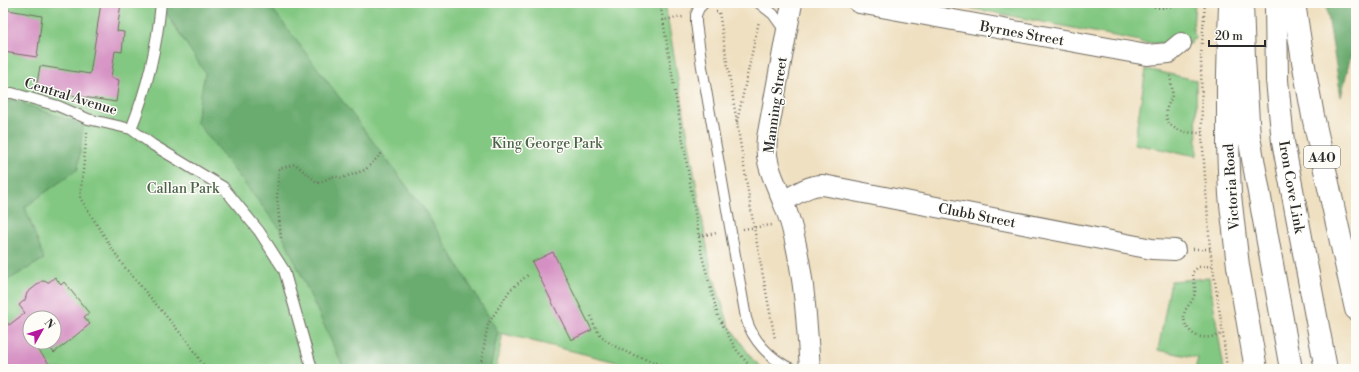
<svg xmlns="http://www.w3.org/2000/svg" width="1359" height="372" font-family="'Libre Bodoni',serif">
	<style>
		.green { fill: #83c882; stroke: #577a56; fill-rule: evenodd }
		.forest { fill: #6aac70; stroke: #4a6c4e }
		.building { fill: #d590c3; fill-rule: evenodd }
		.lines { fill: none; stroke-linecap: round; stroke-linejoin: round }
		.service-casing { stroke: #706a60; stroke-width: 12 }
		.minor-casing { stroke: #706a60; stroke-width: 22 }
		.trunk-casing { stroke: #706a60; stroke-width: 24 }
		.motorway-casing { stroke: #706a60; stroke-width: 24 }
		.path { stroke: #706a60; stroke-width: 2.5; stroke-dasharray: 1 3; stroke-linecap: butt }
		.service { stroke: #fff; stroke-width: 10 }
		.minor { stroke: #fff; stroke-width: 20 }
		.trunk { stroke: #fff; stroke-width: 22 }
		.motorway { stroke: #fff; stroke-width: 22 }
		.labels { text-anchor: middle; stroke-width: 3; stroke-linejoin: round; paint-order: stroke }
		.shield { fill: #fdfcf7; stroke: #6a6a68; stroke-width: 1 }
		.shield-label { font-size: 13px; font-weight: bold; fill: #2b2b2b }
		.street-label { font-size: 14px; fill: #2b2b2b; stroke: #fdfcf7 }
		.park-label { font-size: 14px; fill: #4a6249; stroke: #fdfcf7 }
	</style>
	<rect width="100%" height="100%" fill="#fdfcf7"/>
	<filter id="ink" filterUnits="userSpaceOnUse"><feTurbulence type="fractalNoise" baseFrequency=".025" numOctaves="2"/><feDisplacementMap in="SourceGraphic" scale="8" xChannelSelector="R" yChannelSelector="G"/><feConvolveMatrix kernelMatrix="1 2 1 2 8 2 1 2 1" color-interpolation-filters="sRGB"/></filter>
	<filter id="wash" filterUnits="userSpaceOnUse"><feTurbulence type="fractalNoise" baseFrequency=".012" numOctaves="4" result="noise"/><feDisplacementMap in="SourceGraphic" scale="16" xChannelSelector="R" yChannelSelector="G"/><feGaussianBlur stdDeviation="0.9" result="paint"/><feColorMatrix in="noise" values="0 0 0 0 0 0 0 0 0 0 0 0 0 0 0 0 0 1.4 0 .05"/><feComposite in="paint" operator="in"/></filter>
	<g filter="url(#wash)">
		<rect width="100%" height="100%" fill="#efe0c1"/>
		<path class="green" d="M3 3H665L711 270 729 325 753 360 764 369H644L500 333 502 337 496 369H3ZM30 318H54V342H30Z
			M944 3H1195L1193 28 1196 39 1193 40 1192 38 1191 44 1140 43V41Z
			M1146 69 1196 80 1197 156 1134 144Z
			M1209 278 1224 369H1195L1198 358 1158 350 1171 281Z"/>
		<path class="forest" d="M160 3H268L424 209 498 332 490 369H344L280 229 196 121 205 73Z
			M1326 3H1356V33L1341 97Z
			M13 100 83 125 78 169 25 207 44 259 8 280 3 274V103Z"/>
		<g id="blocks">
			<path class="building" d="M101 3H121L117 31 124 32 122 52 115 51 111 78 119 80 116 102 36 90 40 66 90 74Z
				M3 9 42 16 37 57 3 52Z
				M553 252 592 330 571 340 532 262Z
				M55 277 61 285 64 282 89 313 84 317 90 324 54 353 46 342 42 345 41 343 36 347 51 366 47 369H3V317L9 325 25 313 19 305 25 300 27 293 42 281 49 282ZM30 318H54V342H30Z"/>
		</g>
	</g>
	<g filter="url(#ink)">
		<use href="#blocks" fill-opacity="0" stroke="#706a60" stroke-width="1"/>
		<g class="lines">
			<g class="service-casing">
				<path id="service" d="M704 3 699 8 696 15V23L702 67 746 318C752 340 771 360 792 369
					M759 3 773 14 786 32
					M3 93H12L58 106 88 119 131 129 153 145 223 187 259 231 284 270 312 369
					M131 129C147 89 157 46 161 3"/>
			</g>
			<g class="minor-casing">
				<path id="minor" d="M792 3 767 138C764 164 774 178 783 202 789 216 793 230 796 245 805 286 807 328 810 369
					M859 3 1147 55 1169 53 1181 43
					M783 202C796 194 808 185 823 185L1152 249 1175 250"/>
			</g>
			<g class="trunk-casing">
				<path id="trunk" d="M1230 3 1228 73V145L1230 195 1238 266 1256 369
					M1294 3 1303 61 1313 116 1356 309"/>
			</g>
			<g class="motorway-casing">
				<path id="motorway" d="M1242 3 1244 58 1249 137 1291 369
					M1276 3 1277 80 1283 142 1326 369"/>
			</g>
			<path class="path" d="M660 3 663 20 683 17
				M1147 3C1156 9 1164 9 1174 5
				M1171 3 1179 5 1200 3
				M1205 3 1201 56 1202 133 1210 249 1223 334 1227 369
				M716 12H719L754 228 775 339
				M663 20 702 256 718 316 735 348 752 369
				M1170 76C1171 82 1173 89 1172 95 1171 101 1166 106 1166 113 1166 132 1188 133 1202 133
				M737 122 759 21
				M87 133 80 198 122 264 188 342 206 369
				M743 229 772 225
				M699 236 717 233
				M281 238 277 197 279 169 295 164 318 183 334 176 342 178 365 170 382 153
				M1193 249H1210
				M1212 266 1198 267 1193 272C1193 280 1197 289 1194 296 1192 303 1184 308 1184 316 1184 319 1185 324 1187 327 1196 341 1209 338 1223 334
				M591 316C593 322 595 328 599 333 615 353 651 360 675 369
				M480 369 488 324 510 290 529 274
				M732 369 745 368 749 369"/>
			<use href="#service" class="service"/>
			<use href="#minor" class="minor"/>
			<use href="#trunk" class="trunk"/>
			<use href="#motorway" class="motorway"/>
		</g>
	</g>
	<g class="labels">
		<rect class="shield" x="1304" y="146" width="36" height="22" rx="3"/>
		<g class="shield-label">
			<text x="1322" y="162">A40</text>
		</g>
		<g class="street-label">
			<text transform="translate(1022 33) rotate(10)" y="5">Byrnes Street</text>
			<text transform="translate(71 96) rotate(17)" y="5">Central Avenue</text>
			<text transform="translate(775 105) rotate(-82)" y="5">Manning Street</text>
			<text transform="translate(1231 187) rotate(-94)" y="5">Victoria Road</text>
			<text transform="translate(1292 187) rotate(80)" y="5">Iron Cove Link</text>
			<text transform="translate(977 215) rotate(11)" y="5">Clubb Street</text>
		</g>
		<g class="park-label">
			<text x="547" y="148">King George Park</text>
			<text x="183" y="193">Callan Park</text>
		</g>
	</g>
	<rect width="1359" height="372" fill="none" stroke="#fdfcf7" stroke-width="16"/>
	<g transform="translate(42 330) rotate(51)"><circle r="19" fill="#fdfcf7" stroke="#a9a8a5"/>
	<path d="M0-3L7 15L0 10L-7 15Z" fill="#b5179e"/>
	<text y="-6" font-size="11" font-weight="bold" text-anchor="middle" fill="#2b2b2b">N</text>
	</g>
	<path d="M1209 40v6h56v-6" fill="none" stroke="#2b2b2b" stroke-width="2"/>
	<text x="1215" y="40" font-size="12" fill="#2b2b2b" stroke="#fdfcf7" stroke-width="3" paint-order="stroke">20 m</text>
</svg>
